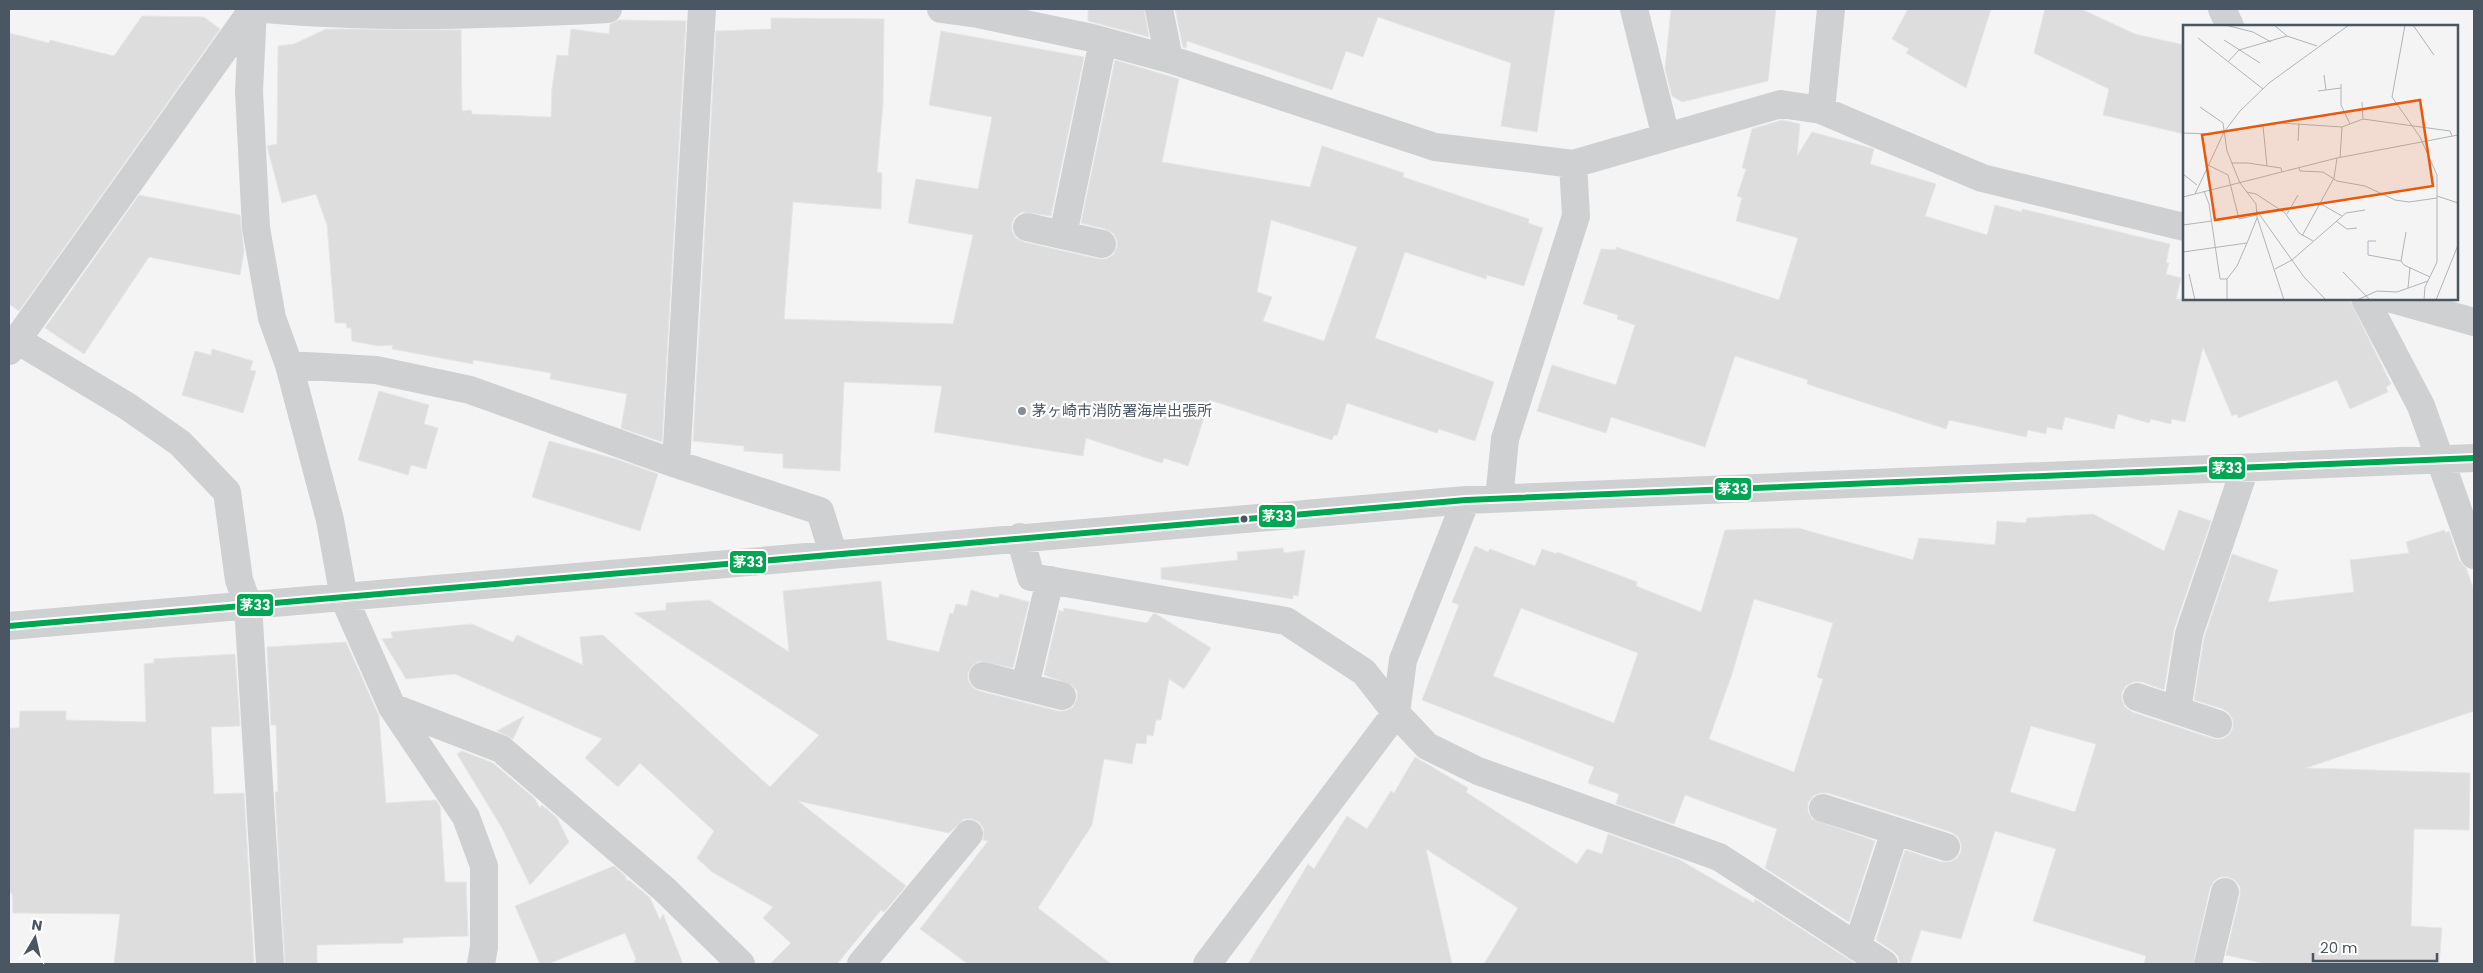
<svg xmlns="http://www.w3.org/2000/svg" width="2483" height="973" font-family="Poppins,'Noto Sans JP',sans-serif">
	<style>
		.building { fill: #ddddde; stroke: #e5e6e7; fill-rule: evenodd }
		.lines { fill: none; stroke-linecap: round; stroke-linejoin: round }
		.minor { stroke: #ced0d2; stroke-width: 28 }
		.bus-1-casing { stroke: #fff; stroke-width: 10 }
		.bus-1 { stroke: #00a651; stroke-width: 6 }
		.poi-dot { fill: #868d94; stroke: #fff; stroke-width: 2 }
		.bus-dot { fill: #4a5661; stroke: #fff; stroke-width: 2 }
		.labels { text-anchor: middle; stroke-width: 4.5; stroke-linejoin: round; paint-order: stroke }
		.poi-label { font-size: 15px; fill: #4a5661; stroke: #fff; text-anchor: start }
		.inset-road { fill: none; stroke: #b0b5b9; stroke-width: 1 }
		.view { fill: #e8590c; fill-opacity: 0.15; stroke: #e8590c; stroke-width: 2.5 }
		.inset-edge { fill: none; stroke: #4a5661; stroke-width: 2.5 }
		.line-badge { stroke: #fff; stroke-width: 2 }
		.badge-label { font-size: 14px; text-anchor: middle; font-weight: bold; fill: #fff }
	</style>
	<rect width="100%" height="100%" fill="#f4f4f4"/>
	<path class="building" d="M1088 9H1144L1149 37 1088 21Z
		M1175 9H1555L1537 132 1501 126 1511 63 1378 17 1363 57 1346 51 1332 90 1187 41 1186 48 1183 47Z
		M1671 9H1776L1768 81 1682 102 1672 96 1665 69Z
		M1908 9H1991L1966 88 1906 53 1909 49 1892 39Z
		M2045 9H2081L2135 34 2184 45V134L2103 115 2109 89 2034 53Z
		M142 16 204 17 220 29 19 311 9 304V33L49 43 50 40 114 56Z
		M771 18 884 19 883 104 877 172 882 173 881 209 793 202 784 319 953 324 973 235 908 223 916 179 978 189 992 117 929 105 941 31 1084 57 1051 216 1022 212 1015 217 1012 223V231L1016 238 1024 242 1099 259H1106L1113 255 1117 247V240L1113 233 1105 229 1081 223 1115 60 1179 79 1162 162 1310 187 1322 146 1404 173 1403 177 1529 219 1528 223 1543 228 1524 286 1487 275 1486 279 1405 252 1375 338 1494 382 1475 441 1439 429 1437 433 1347 403 1337 436 1334 435 1332 440 1210 400 1188 466 1164 458 1162 463 1086 438 1083 456 934 432 942 386 844 382 840 471 783 468V454L744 451V446L693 441 716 31 771 29ZM1271 220 1357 247 1324 341 1263 321 1272 297 1257 292Z
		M619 20 686 21 662 442 621 428 627 394 550 379 551 373 473 360V364L392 349 393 345 378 346 352 341 351 328H347L346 323H335L327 225 316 194 282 203 267 146 277 144 278 46 294 44 326 29 461 30 462 111 471 110 472 114 551 117 552 88 557 55 568 56 571 29 609 34 610 24Z
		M1782 120 1800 124 1797 156 1812 132 1874 149 1870 164 1936 184 1925 216 1987 235 1995 205 2022 212V209L2170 244 2166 263H2169L2166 274 2181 278 2176 299H2349L2391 384 2386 387 2388 392 2350 409 2337 380 2238 418 2237 414 2232 416 2203 347 2185 422 2172 419 2171 424 2151 419 2149 423 2118 414 2114 429 2065 417 2062 430 2047 427 2046 434 2028 430 2026 437 1949 420 1946 429 1807 384 1808 380 1735 356 1705 447 1611 417 1606 433 1537 411 1552 365 1616 385 1635 325 1617 319 1618 315 1583 304 1601 249 1616 250V247L1779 300 1798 238 1736 221 1742 198 1737 196 1746 169 1742 168 1752 129Z
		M139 195 240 215 244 251 240 275 149 257 84 354 45 328Z
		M212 349 253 361 250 370 256 371 243 413 182 395 195 351 211 355Z
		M379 391 429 405 424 424 438 428 426 469 411 465 408 475 358 460Z
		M549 441 616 459 658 474 640 531 532 497Z
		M2179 510 2211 521 2174 629 2164 690 2142 682H2133L2126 686 2122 692V700L2125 707 2132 712 2214 739H2222L2229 735 2233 728V720L2229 713 2223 709 2194 700 2204 638 2232 554 2278 570 2268 602 2354 592 2350 560 2409 553 2406 542 2444 530 2446 533 2449 531 2459 560 2466 568 2474 590V711L2306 768 2470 773 2469 830 2414 829 2411 926 2442 928 2439 964H2266L2226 955 2240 895V887L2236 881 2228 877H2220L2214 881 2210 888 2193 964H2144L2146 956 2033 921 2056 849 1995 831 1961 939 1921 930 1910 964H1900L1898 956 1893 951 1876 940 1905 850 1941 862H1950L1957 858 1961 852V844L1958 837 1951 832 1828 793H1820L1813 796 1808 803V811L1812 819 1875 841 1849 922 1765 868 1777 829 1685 795 1674 824 1616 804 1619 794 1588 783 1594 767 1422 700 1459 605 1452 602 1475 546 1488 552 1490 549 1535 566 1542 549 1557 554V552L1637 582 1636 586 1701 612 1725 530 1798 528 1913 560 1919 538 1995 545 1997 521 2026 523 2027 518 2093 514 2164 551ZM1754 599 1833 623 1817 677 1823 679 1794 772 1709 739 1732 674ZM1521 608 1638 653 1614 723 1493 676ZM2031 726 2096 744 2075 812 2010 792Z
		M1283 548 1284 553 1305 550 1298 596 1293 595V599L1161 579V568L1238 560 1237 552Z
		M881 581 887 640 939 652 950 613 953 614 956 604 967 606 971 590 998 598 1000 594 1029 602 1013 668 979 661 972 666 968 673V680L972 687 979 691 1058 711H1066L1073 707 1077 699V691L1072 685 1044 675 1059 610 1063 612 1064 608 1147 623 1153 614H1156L1211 648 1184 689 1169 679 1161 720H1156L1153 736 1147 735 1146 744 1136 743 1132 764 1104 759 1092 825 1038 908 1111 964H968L920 929 988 841 983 840 984 829 979 822 972 819H964L949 833 798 801 906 886 884 912 881 910 837 964H770L791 943 763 918 773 907 712 872 697 858 714 831 640 763 618 787 585 758 602 739 455 674 406 679 382 639 393 638 391 632 472 624 513 642 517 635 583 665 580 637 603 635 770 787 819 735 634 613 666 610V603L709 600 789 652 783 591Z
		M346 642 379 716 386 803 436 800 440 806 445 882H466L468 936 403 938V943L317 945V964H285L275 792H278L276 725H271L267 647Z
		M235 654 240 726 211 727 214 794 244 793 254 964H114L120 914 13 913 12 893H9V728H19L20 711H66V720L146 722 144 664 154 663V659Z
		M524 716 513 739 497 731Z
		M462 751 493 763 534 798 540 808 542 805 557 818 569 842 530 885 502 828 457 754Z
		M1415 757 1468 788 1466 792 1577 864 1587 849 1602 854 1608 834 1678 859 1754 903 1755 899 1856 964H1484L1518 908 1426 849 1452 964H1248L1308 864 1314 869 1347 816 1367 829 1391 791 1394 793Z
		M614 866 625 876 627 881 629 880 650 898 660 920 663 914 683 964H633L636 959 625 933 548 964H540L515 906Z"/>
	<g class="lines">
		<path class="minor" d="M253 9 249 91 256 228 272 318 289 365 330 520 344 598 392 707 466 817 484 866V947L481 964
			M266 9C379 19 495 15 608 9
			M941 9 978 14 1092 38 1169 59 1435 147 1573 164 1781 104 1821 110 1982 178 2184 227
			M1159 9 1169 59
			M1634 9 1666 137
			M2222 9 2230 26
			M1821 110 1831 9
			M1027 227 1102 244
			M1063 235 1103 41
			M2365 299 2421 406 2474 555
			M2392 299 2474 322
			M17 340 127 406 180 443 227 492 239 580 248 605 270 964
			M9 351 253 9
			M289 365 376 370 470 390 676 464 820 511 833 553
			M676 464 702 9
			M1499 499 1505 439 1576 216 1573 164
			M1020 537 1031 577 1286 621 1364 672 1396 713 1427 746 1478 771 1719 857 1884 964
			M9 626 1466 500 2474 458
			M983 676 1062 696
			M1025 686 1050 580
			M2137 697 2218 724
			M392 707 501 749 664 889 741 964
			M2177 710 2189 634 2245 468
			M1823 808 1946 847
			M1857 947 1895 831
			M861 964 969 834
			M1207 964 1396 713 1403 660 1466 500
			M2208 964 2225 892"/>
		<g class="bus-1-casing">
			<path id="bus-1" d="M9 626 1466 500 2474 458"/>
		</g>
		<use href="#bus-1" class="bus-1"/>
	</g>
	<circle class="poi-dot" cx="1022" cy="411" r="5"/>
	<circle class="bus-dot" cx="1244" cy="519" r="4.5"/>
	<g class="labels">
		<g class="poi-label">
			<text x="1032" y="416">茅ヶ崎市消防署海岸出張所</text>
		</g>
	</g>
	<g transform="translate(2183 25)">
		<rect width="275" height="275" fill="#f4f4f4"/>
		<path class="inset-road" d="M42 0 70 7 88 17M91 0 104 11 134 21M222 0 209 72 237 112 254 150V237L242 262 241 275M230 0 251 30M15 13 80 64M41 15 77 38M45 37 56 25 104 11M141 50 143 65M158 59V80L167 99M135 66 158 63M179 77 180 94M17 82 40 98 44 126 57 158 73 179 74 192 101 275M80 101 84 141M0 108 27 109 97 98 159 102 180 94 267 106 269 111M115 116 116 98M157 133 159 102M49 138H65L98 143 99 147M25 140 45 150 56 194 74 190M116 143 117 146 140 147 154 156 182 161 212 175 226 177 254 173M0 149 14 160M21 166 26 179 37 254H44L54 241 64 218M64 167 73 169 102 188 116 208 130 216M12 169 41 107 57 86 86 58 166 0M254 171 275 178M0 172 154 133 275 110M138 179 159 191M74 186 121 252 143 275M104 189 115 170M153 196 164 204 174 203M0 200 29 196M119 211 151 153 154 133M193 216H185V230L218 236 221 240 247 252M0 227 64 218 74 193M218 236 223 207M92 244 109 235 163 188 182 185M160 247 187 275M6 249 12 275M44 254V275M225 263 227 242M174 275 194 266 214 267 245 256M253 275 275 220"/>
		<path class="view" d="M237 75 250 161 32 195 19 110Z"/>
		<rect width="275" height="275" class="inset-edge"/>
	</g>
	<g class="line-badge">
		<rect x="2208" y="456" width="38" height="24" rx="5" fill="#00a651"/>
		<rect x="1714" y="477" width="38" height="24" rx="5" fill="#00a651"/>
		<rect x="1258" y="504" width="38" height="24" rx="5" fill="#00a651"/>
		<rect x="729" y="550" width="38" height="24" rx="5" fill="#00a651"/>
		<rect x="236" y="593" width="38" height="24" rx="5" fill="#00a651"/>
	</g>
	<g class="badge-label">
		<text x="2227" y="473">茅33</text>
		<text x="1733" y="494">茅33</text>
		<text x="1277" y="521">茅33</text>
		<text x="748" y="567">茅33</text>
		<text x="255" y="610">茅33</text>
	</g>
	<rect width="2483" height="973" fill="none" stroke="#4a5661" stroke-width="20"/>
	<g transform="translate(35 938) rotate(9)" stroke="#ffffff" stroke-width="4" paint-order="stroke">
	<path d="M0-4L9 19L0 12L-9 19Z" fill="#4a5661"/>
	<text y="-8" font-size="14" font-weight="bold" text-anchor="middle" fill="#4a5661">N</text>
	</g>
	<path d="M2313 953v8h124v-8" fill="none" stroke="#4a5661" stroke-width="2.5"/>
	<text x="2320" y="953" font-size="15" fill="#4a5661" stroke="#ffffff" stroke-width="4" paint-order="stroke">20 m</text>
</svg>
